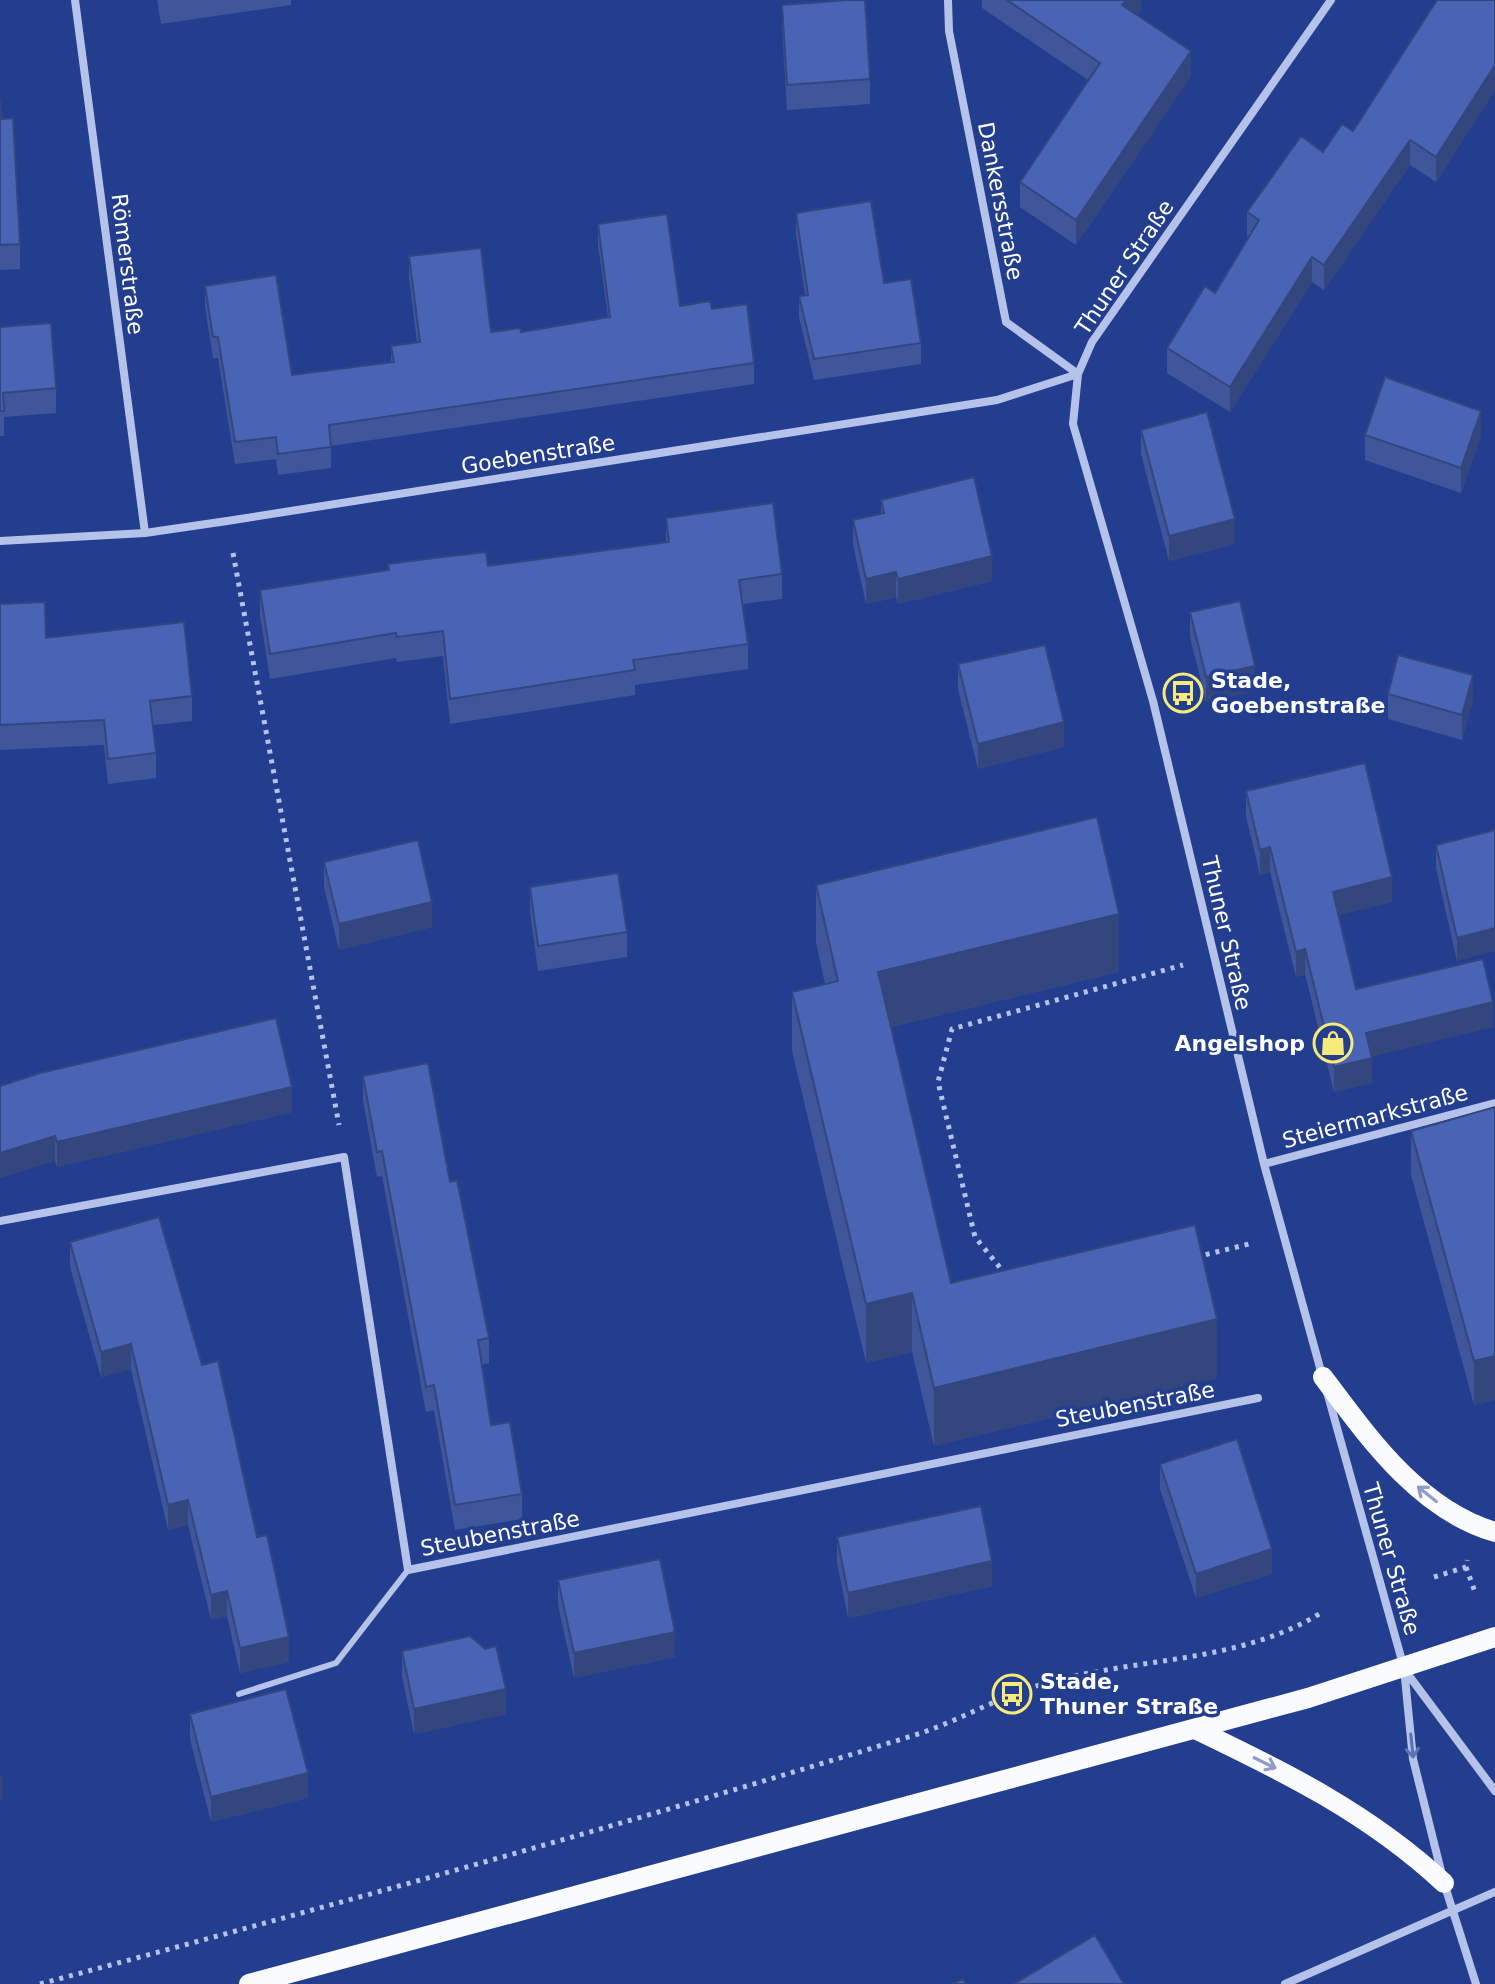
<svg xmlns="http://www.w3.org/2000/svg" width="1495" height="1984" font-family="'DejaVu Sans',sans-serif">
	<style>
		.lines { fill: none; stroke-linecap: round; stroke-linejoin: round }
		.path { stroke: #b5c3eb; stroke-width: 5; stroke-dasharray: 4 6; stroke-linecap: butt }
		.lane { stroke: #b5c3eb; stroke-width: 6 }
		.street { stroke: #b5c3eb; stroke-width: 8 }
		.primary { stroke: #fafbff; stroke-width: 20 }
		.wall { fill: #3f569b }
		.shaded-wall { fill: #33467e }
		.building { fill: #4964b4; stroke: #33467e; stroke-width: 2 }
		.oneway { stroke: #8f9cc7 }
		.oneway2 { stroke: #5e73b4 }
		.labels { text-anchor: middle; stroke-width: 7; stroke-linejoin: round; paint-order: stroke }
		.street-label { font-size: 22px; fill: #fff; stroke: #243e8f }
		.poi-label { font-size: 22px; font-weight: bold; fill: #fff; stroke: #243e8f; text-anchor: start }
	</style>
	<rect width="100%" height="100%" fill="#243e8f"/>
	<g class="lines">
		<path class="path" d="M233 553 339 1125
			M1196 1257 1253 1243
			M1006 1275 975 1237 938 1082 952 1029 1183 965
			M1466 1567 1475 1592
			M1434 1577 1466 1567 1467 1560
			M40 1984C334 1905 628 1824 918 1734 961 1720 1000 1696 1043 1684 1135 1657 1238 1664 1321 1613"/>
		<path class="lane" d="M239 1694 336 1663 408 1570"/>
		<path class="street" d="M75 0 145 533
			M948 0 949 31 1006 322 1078 374
			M0 541 145 533 227 521 997 400 1078 374
			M1264 1164 1495 1103
			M0 1221 344 1157 408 1570 1258 1398
			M1322 1375 1264 1164 1153 701 1073 424 1078 374 1092 342 1331 0
			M1327 1392 1404 1668 1413 1759 1444 1883 1476 1984
			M1404 1669 1495 1791
			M1285 1984 1495 1892"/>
		<path class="primary" d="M1323 1377C1368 1437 1419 1510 1495 1532
			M1195 1729C1285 1772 1370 1814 1444 1883
			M249 1984 1308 1698 1495 1637"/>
	</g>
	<path class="wall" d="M157 0H291V5L161 24Z
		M982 0H1141V10L1137 15 1191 76 1076 245 1020 207V182L1088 80 982 8Z
		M1495 0V90L1436 182 1410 165 1324 290 1312 282 1230 412 1167 373V348L1215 293 1248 238 1247 237V212L1323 152 1353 131Z
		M782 5 870 79V104L787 110 782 30Z
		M0 99 20 244V269L0 270Z
		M796 213 884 283 921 343V364L814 380 799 317V296L805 295 796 235Z
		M598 224 680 306 712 309 754 363V384L331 446V468L278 475 276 459 235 464 218 358H213L205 307V286L292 375 391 363V346L417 342 409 278V256L491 332H521L608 317 598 245Z
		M0 327 56 388V413L4 417V436H0Z
		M1141 430 1235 544 1169 561 1141 454Z
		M1365 435 1481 436 1461 493 1365 460Z
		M881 500 992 581 898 604 896 597 866 604 853 545V520L881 514Z
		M666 518 782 574V599L742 604 748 644V669L635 685V695L450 724 443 656 397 662 396 658 270 679 260 615V590L388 570V564L488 566 666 542Z
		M0 604 46 638 192 696V721L153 725 156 753V778L108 784 104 745 0 750Z
		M1190 612 1255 691 1206 702 1190 637Z
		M958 664 1064 747 978 769 958 689Z
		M1388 694 1473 700 1462 740 1388 719Z
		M1246 791 1392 902 1338 915 1356 989 1493 1027 1371 1056 1372 1083 1334 1092 1305 974 1296 977 1270 872 1260 875 1246 816Z
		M1495 830 1457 961 1436 868V845Z
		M324 862 432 927 339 950 324 887Z
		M816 885 1119 972 891 1027 951 1283 1217 1378 934 1446 912 1352 866 1363 792 1051V992L825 984 816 943Z
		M530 887 627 932V957L538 971 530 912Z
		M363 1076 450 1182 489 1338V1363L481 1365 491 1425 522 1494V1519L455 1530 434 1410 426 1412 382 1176 377 1177 363 1101Z
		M0 1086 292 1112 57 1167 55 1161Z
		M1495 1107V1400L1474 1405 1411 1175V1131Z
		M70 1242 202 1365 257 1537 289 1662 240 1673 227 1616 211 1620 188 1525 168 1530 131 1369 101 1377 70 1267Z
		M1160 1464 1272 1574 1196 1598 1160 1489Z
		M837 1537 992 1586 848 1618 837 1562Z
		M558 1580 675 1657 574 1678 558 1605Z
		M402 1651 506 1714 414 1734 402 1676Z
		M190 1714 308 1798 211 1822 190 1739Z"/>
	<path class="shaded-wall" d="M1126 0H1141V10L1122 30V5Z
		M1191 51V76L1076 245V220Z
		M1495 65V90L1436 182V157Z
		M1410 140V165L1324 290V265Z
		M1312 257V282L1230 412V387Z
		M1481 411V436L1461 493V468Z
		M1235 519V544L1169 561V536Z
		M992 556V581L898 604V579Z
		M896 572V597L866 604V579Z
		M1255 666V691L1206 702V677Z
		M1473 675V700L1462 740V715Z
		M1064 722V747L978 769V744Z
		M1270 847V872L1260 875V850Z
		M1392 877V902L1333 917V892Z
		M432 902V927L339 950V924Z
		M1119 914V972L878 1030V972Z
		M1495 928V951L1457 961V938Z
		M1305 949V974L1296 977V952Z
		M1493 1002V1027L1366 1058V1033Z
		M1372 1058V1083L1334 1092V1067Z
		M292 1087V1112L57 1167V1142Z
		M55 1136V1161L0 1178V1153Z
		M912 1293V1352L866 1363V1304Z
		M1217 1319V1378L934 1446V1388Z
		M131 1344V1369L101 1377V1352Z
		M1495 1356V1400L1474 1405V1361Z
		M188 1500V1525L168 1530V1505Z
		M1272 1549V1574L1196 1598V1574Z
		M992 1561V1586L848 1618V1593Z
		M227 1591V1616L211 1620V1595Z
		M675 1632V1657L574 1678V1653Z
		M289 1637V1662L240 1673V1648Z
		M506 1689V1714L414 1734V1709Z
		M308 1773V1798L211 1822V1797Z
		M3 1775V1800L0 1801V1776Z"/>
	<path class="building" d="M848 0H865L870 79 787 85 782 5Z
		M1007 0H1126L1122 5 1191 51 1076 220 1020 182 1100 63Z
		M1437 0H1495V65L1436 157 1410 140 1324 265 1312 257 1230 387 1167 348 1205 286 1215 293 1259 220 1247 212 1301 136 1323 152 1342 124 1353 131Z
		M0 99 2 119 13 118 20 244 0 245Z
		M871 201 884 283 911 279 921 343 814 359 799 296 808 295 796 213Z
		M667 214 680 306 710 301 712 309 747 304 754 363 329 425 331 447 278 454 276 437 235 442 218 337H213L205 286 276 275 292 375 394 362 391 346 420 342 409 256 481 248 491 332 520 328 521 332 610 317 598 224Z
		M51 323 56 388 3 393 4 411H0V327Z
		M1385 377 1481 411 1461 468 1365 435Z
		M1207 412 1235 519 1169 536 1141 430Z
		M974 477 992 556 898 579 896 572 866 579 853 520 884 513 881 500Z
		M773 503 782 574 739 580 748 644 633 660 635 670 450 699 443 631 397 637 396 633 270 654 260 590 389 570 388 564 434 558 486 552 488 566 669 542 666 518Z
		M1240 601 1255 666 1206 677 1190 612Z
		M45 602 46 638 184 622 192 696 150 701 156 753 108 759 104 720 0 725V604Z
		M1045 645 1064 722 978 744 958 664Z
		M1398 655 1473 675 1462 715 1388 694Z
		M1365 763 1392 877 1333 892 1356 989 1483 959 1493 1002 1366 1033 1372 1058 1334 1067 1305 949 1296 952 1270 847 1260 850 1246 791Z
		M1097 817 1119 914 878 972 951 1283 1195 1225 1217 1319 934 1388 912 1293 866 1304 792 992 838 981 816 885Z
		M1495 830V928L1457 938 1436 845Z
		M418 840 432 902 339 924 324 862Z
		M618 873 627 932 538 946 530 887Z
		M276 1018 292 1087 57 1142 55 1136 0 1153V1086L40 1073Z
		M428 1063 450 1182 457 1180 489 1338 478 1340 491 1425 510 1422 522 1494 455 1505 434 1385 426 1387 382 1151 377 1152 363 1076Z
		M1495 1107V1356L1474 1361 1411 1131Z
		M159 1217 202 1365 218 1361 257 1537 267 1535 289 1637 240 1648 227 1591 211 1595 188 1500 168 1505 131 1344 101 1352 70 1242Z
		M1237 1439 1272 1549 1196 1574 1160 1464Z
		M981 1506 992 1561 848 1593 837 1537Z
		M660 1559 675 1632 574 1653 558 1580Z
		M470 1636 485 1649 496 1646 506 1689 414 1709 402 1651Z
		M286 1689 308 1773 211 1797 190 1714Z
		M1095 1935 1124 1984H1014Z
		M963 1979 966 1984H952Z"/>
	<defs><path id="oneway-shaft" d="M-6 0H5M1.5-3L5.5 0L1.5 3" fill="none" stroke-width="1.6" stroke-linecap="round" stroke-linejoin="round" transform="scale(2)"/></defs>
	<g class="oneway">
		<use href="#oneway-shaft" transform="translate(1427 1494) rotate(-141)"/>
		<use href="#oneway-shaft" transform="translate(1265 1763) rotate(26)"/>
	</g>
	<use class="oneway2" href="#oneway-shaft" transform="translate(1412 1746) rotate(84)"/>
	<defs>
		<g id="bus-ring" transform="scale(2)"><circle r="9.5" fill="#243e8f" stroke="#f6ea79" stroke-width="1.5"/><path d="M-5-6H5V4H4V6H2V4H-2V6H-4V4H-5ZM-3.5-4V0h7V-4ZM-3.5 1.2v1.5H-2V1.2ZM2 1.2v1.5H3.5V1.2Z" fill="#f6ea79"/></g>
		<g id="shop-ring" transform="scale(2)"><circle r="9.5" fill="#243e8f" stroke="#f6ea79" stroke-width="1.5"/><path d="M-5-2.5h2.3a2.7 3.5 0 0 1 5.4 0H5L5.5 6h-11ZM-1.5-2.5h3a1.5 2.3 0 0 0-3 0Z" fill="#f6ea79"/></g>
	</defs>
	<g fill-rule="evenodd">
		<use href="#bus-ring" x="1183" y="693"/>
		<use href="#shop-ring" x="1333" y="1043"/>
		<use href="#bus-ring" x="1012" y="1694"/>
	</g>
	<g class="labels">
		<g class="street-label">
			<text transform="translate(1001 201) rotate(79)" y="8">Dankersstraße</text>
			<text transform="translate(128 264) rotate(83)" y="8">Römerstraße</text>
			<text transform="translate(1124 267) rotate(-56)" y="8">Thuner Straße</text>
			<text transform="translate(538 454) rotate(-9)" y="8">Goebenstraße</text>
			<text transform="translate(1227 933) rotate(77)" y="8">Thuner Straße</text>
			<text transform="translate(1375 1116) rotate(-15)" y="8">Steiermarkstraße</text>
			<text transform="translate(1135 1404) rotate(-11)" y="8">Steubenstraße</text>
			<text transform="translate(500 1533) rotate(-11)" y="8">Steubenstraße</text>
			<text transform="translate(1392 1559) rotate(74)" y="8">Thuner Straße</text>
		</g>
		<g class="poi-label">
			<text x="1211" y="688">Stade,<tspan x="1211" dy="25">Goebenstraße</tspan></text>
			<text x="1305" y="1051" text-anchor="end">Angelshop</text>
			<text x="1040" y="1689">Stade,<tspan x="1040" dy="25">Thuner Straße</tspan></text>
		</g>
	</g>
</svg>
